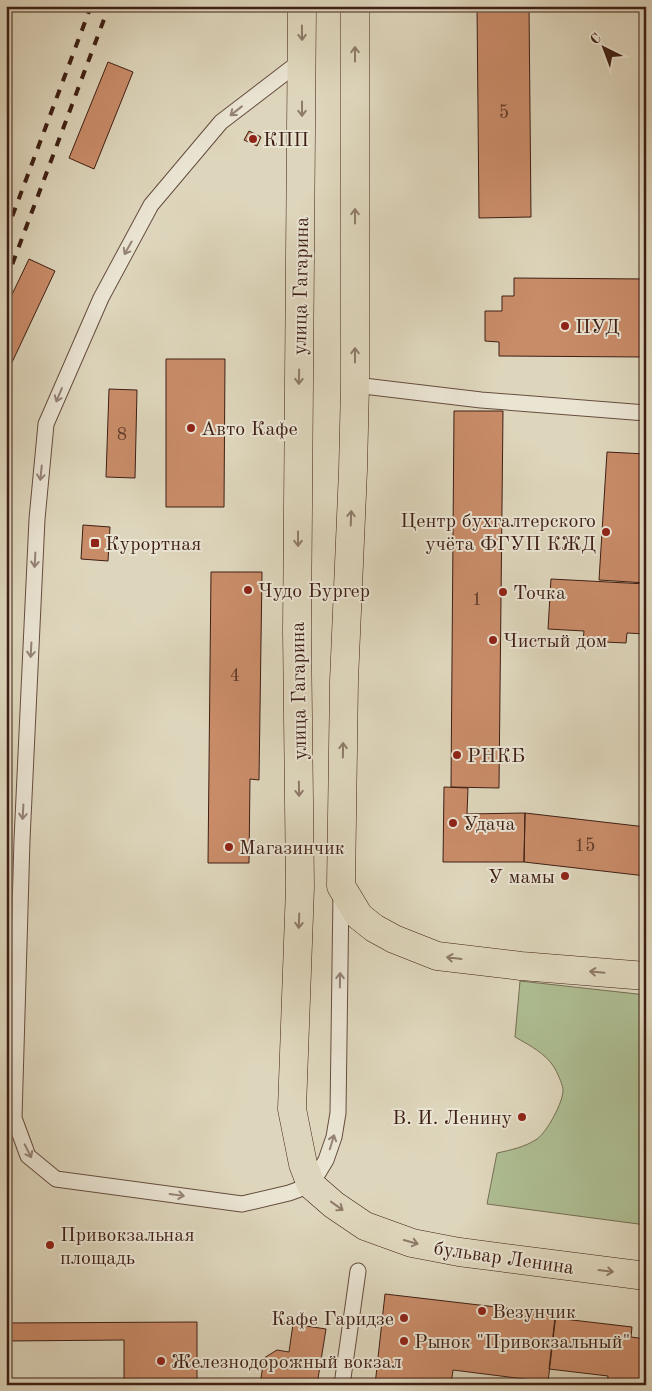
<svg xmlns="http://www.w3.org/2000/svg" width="652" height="1391" font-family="'Old Standard TT',serif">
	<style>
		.green { fill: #aebe93; stroke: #766e54 }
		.building { fill: #c98c69; stroke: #3e1f14 }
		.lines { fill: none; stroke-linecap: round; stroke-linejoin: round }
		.service-casing { stroke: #664d3e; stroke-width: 17 }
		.primary-casing { stroke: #3e1f14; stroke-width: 29 }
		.service { stroke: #eae4d3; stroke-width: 15 }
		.primary { stroke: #ded6bc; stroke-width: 28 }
		.rail { stroke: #3e1f14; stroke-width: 4; stroke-dasharray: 9 9; stroke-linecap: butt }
		.oneway { stroke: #8e7a68 }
		.oneway2 { stroke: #948274 }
		.poi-dot { fill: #8f2418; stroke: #eae4d3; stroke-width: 2 }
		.labels { text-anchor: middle; stroke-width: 4; stroke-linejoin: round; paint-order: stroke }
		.number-label { font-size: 18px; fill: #613a29 }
		.poi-label { font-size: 20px; fill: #3e1f14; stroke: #eae4d3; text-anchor: start }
		.street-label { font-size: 20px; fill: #3e1f14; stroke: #eae4d3 }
	</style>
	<rect width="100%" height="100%" fill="#ded6bc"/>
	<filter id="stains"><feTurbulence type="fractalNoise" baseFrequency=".004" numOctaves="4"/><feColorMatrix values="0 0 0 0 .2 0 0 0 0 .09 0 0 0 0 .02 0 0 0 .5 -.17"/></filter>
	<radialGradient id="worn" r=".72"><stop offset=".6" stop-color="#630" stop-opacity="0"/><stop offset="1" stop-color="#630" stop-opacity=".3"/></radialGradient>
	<path class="green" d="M520 981 646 995V1225L487 1204 497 1153C511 1150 525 1147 537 1139 547 1132 564 1101 563 1089 562 1083 557 1072 554 1067 545 1053 529 1045 515 1037Z"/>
	<path class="building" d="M477 6H529L531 217 479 218Z
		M108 62 133 72 94 169 69 158Z
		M249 131 261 137 257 146 244 140Z
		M29 259 55 271 7 373 6 307Z
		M514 278 646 279V357L499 356V342L485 341V311H502V296H514Z
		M166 359H225L224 507H166Z
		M109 389 137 390 135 478 106 477Z
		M454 411H503L499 788 451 787Z
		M607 452 646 454V583L599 580Z
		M83 525 110 527 108 561 81 559Z
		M211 572H262L259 780 250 779 249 863H208Z
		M551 579 646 584V634L627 633 626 643 583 641 584 631 548 629Z
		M444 787 468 788 467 814 525 813 524 862H443Z
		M525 813 646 827V876L524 862Z
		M385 1294 556 1314 548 1382 453 1370 451 1385H375Z
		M555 1318 632 1327 631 1337 646 1339V1385H607L608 1376 549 1369Z
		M197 1322V1385H124V1340L6 1341V1323Z
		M293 1324 326 1329 317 1385H260L264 1358 277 1350 289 1352Z"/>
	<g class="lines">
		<g class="service-casing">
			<path id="service" d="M302 60 221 122 151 205 101 298 46 424 37 519 22 840 14 1118 28 1156 56 1179 242 1204 289 1193 311 1185 326 1160 334 1137 338 1113 341 892
				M355 385 481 400 646 413
				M342 1385 358 1271"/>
		</g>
		<g class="primary-casing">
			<path id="primary" d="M302 6 297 632 300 887 292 1109 303 1164 311 1185 334 1205 365 1226 412 1243 459 1252 646 1276
				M355 6V385L353 470 344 681 341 886 359 916 374 928 394 939 437 956 521 966 646 976"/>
		</g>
		<use href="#service" class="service"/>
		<use href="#primary" class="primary"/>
		<path class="rail" d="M6 233 91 6
			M6 281 109 6"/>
	</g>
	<defs><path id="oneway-shaft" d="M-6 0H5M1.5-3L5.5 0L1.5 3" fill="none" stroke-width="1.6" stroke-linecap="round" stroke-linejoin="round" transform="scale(1.25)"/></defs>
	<g class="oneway">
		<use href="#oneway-shaft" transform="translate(302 33) rotate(89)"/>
		<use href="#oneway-shaft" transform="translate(355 54) rotate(-90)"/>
		<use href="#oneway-shaft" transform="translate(302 109) rotate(90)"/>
		<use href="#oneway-shaft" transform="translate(355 216) rotate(-90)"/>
		<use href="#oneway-shaft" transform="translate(355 355) rotate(-90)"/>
		<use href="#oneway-shaft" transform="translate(299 377) rotate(91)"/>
		<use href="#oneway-shaft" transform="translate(351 518) rotate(-88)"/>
		<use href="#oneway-shaft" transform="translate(298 539) rotate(90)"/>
		<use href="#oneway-shaft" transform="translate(343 750) rotate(-89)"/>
		<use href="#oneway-shaft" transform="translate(299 789) rotate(89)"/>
		<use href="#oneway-shaft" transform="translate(299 921) rotate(92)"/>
		<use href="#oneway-shaft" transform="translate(454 958) rotate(-173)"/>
		<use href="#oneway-shaft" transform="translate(597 972) rotate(-175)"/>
		<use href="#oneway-shaft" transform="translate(337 1206) rotate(36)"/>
		<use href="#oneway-shaft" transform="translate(411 1242) rotate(16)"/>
		<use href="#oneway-shaft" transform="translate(606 1271) rotate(7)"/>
	</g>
	<g class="oneway2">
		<use href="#oneway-shaft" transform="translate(236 111) rotate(142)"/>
		<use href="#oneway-shaft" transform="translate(128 248) rotate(119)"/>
		<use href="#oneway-shaft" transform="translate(59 395) rotate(113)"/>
		<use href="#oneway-shaft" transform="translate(41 473) rotate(96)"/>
		<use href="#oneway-shaft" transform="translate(35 560) rotate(93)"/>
		<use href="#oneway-shaft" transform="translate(31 650) rotate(93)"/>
		<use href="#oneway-shaft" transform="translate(23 812) rotate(93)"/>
		<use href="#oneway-shaft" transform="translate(340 980) rotate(-89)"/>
		<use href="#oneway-shaft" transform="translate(332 1142) rotate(-73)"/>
		<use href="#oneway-shaft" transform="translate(28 1151) rotate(63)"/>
		<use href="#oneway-shaft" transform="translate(177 1195) rotate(8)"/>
	</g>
	<g class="poi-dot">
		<circle cx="253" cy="139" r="5"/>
		<circle cx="565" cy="326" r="5"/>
		<circle cx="191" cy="428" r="5"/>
		<circle cx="606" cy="532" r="5"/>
		<rect x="90" y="538" width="10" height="10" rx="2.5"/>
		<circle cx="248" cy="590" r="5"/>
		<circle cx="503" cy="592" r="5"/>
		<circle cx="493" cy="640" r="5"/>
		<circle cx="457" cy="755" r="5"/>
		<circle cx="453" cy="823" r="5"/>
		<circle cx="229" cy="847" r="5"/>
		<circle cx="565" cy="876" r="5"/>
		<circle cx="522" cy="1117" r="5"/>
		<circle cx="50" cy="1245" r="5"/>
		<circle cx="482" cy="1311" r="5"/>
		<circle cx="404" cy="1318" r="5"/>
		<circle cx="404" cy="1341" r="5"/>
		<circle cx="161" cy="1361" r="5"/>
	</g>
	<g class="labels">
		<g class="number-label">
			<text x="504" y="118">5</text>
			<text x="122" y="440">8</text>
			<text x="477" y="605">1</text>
			<text x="235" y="681">4</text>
			<text x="585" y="851">15</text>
		</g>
		<g class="poi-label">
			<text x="263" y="146">КПП</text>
			<text x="575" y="333">ПУД</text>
			<text x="201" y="435">Авто Кафе</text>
			<text x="596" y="527" text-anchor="end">Центр бухгалтерского<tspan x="596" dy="23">учёта ФГУП КЖД</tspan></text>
			<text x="105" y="550">Курортная</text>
			<text x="258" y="597">Чудо Бургер</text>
			<text x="513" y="599">Точка</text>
			<text x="503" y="647">Чистый дом</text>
			<text x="467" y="762">РНКБ</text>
			<text x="463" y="830">Удача</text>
			<text x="239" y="854">Магазинчик</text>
			<text x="555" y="883" text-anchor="end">У мамы</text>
			<text x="512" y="1124" text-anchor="end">В. И. Ленину</text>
			<text x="60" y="1241">Привокзальная<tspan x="60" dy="23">площадь</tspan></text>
			<text x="492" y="1318">Везунчик</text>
			<text x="394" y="1325" text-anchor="end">Кафе Гаридзе</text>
			<text x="414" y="1348">Рынок "Привокзальный"</text>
			<text x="171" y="1368">Железнодорожный вокзал</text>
		</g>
		<g class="street-label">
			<text transform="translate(300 286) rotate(-89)" y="7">улица Гагарина</text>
			<text transform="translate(298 691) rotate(-91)" y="7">улица Гагарина</text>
			<text transform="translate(504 1257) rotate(8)" y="7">бульвар Ленина</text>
		</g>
	</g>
	<rect width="652" height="1391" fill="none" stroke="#ded6bc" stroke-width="25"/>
	<rect x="8" y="8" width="637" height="1376" fill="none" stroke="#3e1f14" stroke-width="2.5"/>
	<rect x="12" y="12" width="627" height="1366" fill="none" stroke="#3e1f14"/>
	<g transform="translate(604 48) rotate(318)" stroke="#eae4d3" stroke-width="4" paint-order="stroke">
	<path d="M0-4L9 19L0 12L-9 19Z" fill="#3e1f14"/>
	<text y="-8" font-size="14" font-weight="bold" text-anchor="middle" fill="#3e1f14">С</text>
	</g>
	<rect width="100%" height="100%" filter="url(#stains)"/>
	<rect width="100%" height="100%" fill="url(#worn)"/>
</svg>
